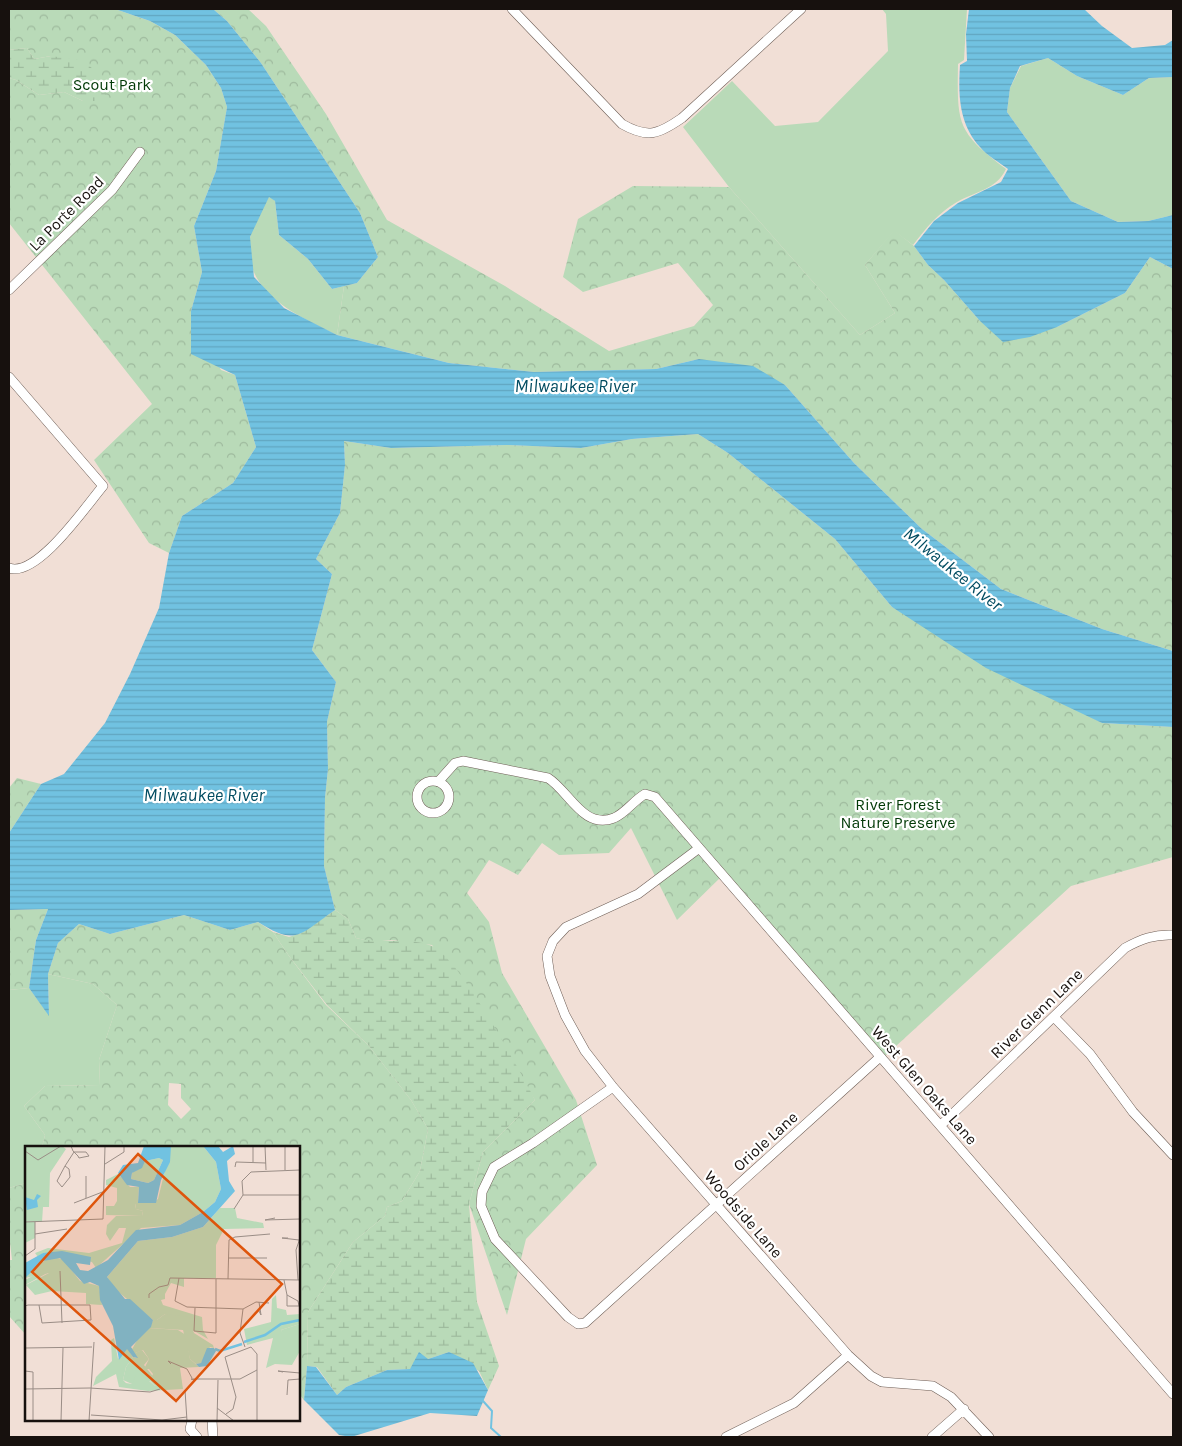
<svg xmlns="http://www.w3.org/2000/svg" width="1182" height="1446" font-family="Karla,sans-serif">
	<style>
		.green { fill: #b9dab8 }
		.forest { fill: url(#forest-crowns); fill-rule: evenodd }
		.wetland { fill: url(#wetland-marsh) }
		.water { fill: url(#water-rules) }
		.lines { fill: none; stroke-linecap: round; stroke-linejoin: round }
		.stream { stroke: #71c2e1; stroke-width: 2 }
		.minor-casing { stroke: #6e5e56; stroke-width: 10 }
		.minor { stroke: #fff; stroke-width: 9 }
		.labels { text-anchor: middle; stroke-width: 4.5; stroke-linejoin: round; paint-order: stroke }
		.park-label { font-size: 16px; fill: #023a07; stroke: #fff }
		.street-label { font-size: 16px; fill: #17110e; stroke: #fff }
		.water-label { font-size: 18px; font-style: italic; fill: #024c61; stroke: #fff }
		.inset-river { fill: none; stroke: #71c2e1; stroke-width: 2.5 }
		.inset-road { fill: none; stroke: #9a8d86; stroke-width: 1 }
		.view { fill: #de550c; fill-opacity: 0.15; stroke: #de550c; stroke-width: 2.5 }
		.inset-edge { fill: none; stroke: #17110e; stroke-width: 2.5 }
	</style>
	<defs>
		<pattern id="forest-crowns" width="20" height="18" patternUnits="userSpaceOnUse" patternTransform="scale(1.25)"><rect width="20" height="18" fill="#b9dab8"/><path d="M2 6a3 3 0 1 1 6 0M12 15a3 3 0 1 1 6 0" fill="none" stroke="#9eba9d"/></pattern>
		<pattern id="wetland-marsh" width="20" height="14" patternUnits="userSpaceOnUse" patternTransform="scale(1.25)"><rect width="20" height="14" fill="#b9dab8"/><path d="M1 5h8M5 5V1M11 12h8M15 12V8" fill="none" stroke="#9eba9d"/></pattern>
		<pattern id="water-rules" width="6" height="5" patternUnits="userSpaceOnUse" patternTransform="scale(1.25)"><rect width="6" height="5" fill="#71c2e1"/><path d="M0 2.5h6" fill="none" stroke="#61a6c0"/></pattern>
	</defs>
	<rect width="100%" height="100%" fill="#f1dfd6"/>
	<path class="green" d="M882 9H967L964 60 958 64C957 125 957 132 1006 169 996 190 976 191 957 202 938 213 926 228 913 245L894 231 865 265 895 313 860 335 729 187 683 127 732 81 775 126 818 122 888 51 886 14Z
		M1048 58 1077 76 1123 95 1149 78 1173 77V215L1148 221 1118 222 1071 201 1007 112 1010 88 1021 66Z
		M269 196 275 201 279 235 308 259 332 289 344 286 337 335C297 315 242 293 250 238 252 225 263 209 269 196Z
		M48 974 93 984 117 1005 99 1060 100 1085 45 1086 24 1106 45 1135 42 1147H26V1183L9 1188V990L29 988 49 1015Z"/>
	<path class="forest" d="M9 9H115L150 21 175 35 206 65 221 88 227 107 216 171 194 226 202 272 191 311 221 370 235 375 256 447 233 483 182 516 169 553 149 543 94 460 152 404 9 223V78L16 80 39 95 64 92 83 101 51 56 34 59 27 48 9 50Z
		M213 9H248L266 26 326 114 387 220 505 286 609 351 694 326 713 305 678 263 583 292 563 277 578 219 633 186 729 187 860 335 895 313 865 265 894 230 914 246 928 265 944 280 980 321 1057 327 1125 293 1150 257 1173 269V651L1102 629 1001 589 922 529 854 463 785 385 699 359 656 369 534 372 449 363 337 335 344 286 357 283 378 257 360 213 261 63 227 21Z
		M698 434 728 453 835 539 892 607 1102 723 1173 727V857L1071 886 884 1057 724 874 677 920 631 828 609 853 559 855 542 843 518 875 489 860 467 893 489 922 502 973 576 1100 597 1165 526 1239 507 1315 469 1204 483 1152 535 1100 432 945 391 940 373 942 356 938 348 919 335 910 324 866 325 798 328 769 327 722 336 682 312 650 332 574 316 559 340 513 345 465 344 441 391 448 507 445 581 448 632 439Z
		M17 778 41 784 9 833V788Z
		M48 909 36 940 29 988 9 990V910Z
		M184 915 230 930 258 922 273 932 289 956 326 1005 369 1046 411 1100 428 1129 420 1171 402 1201 387 1207 385 1216 353 1242 308 1312 307 1366 304 1400 299 1394V1147H42L45 1135 24 1106 45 1086 100 1085 99 1060 117 1005 93 984 48 974 58 943 79 924 110 934ZM169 1083 181 1084V1098L191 1109 181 1119 168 1105Z
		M26 1183V1335L9 1316V1260H12L9 1234V1188Z"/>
	<path class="wetland" d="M27 48 34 59 51 56 85 61 108 85 103 101H83L64 92 39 95 16 80 9 78V50Z
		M335 910 348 919 356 938C379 944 411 937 432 946 459 957 519 1070 535 1100L483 1152 469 1204 477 1302 499 1366 488 1390 479 1371 449 1352 428 1359 410 1369 387 1370 346 1387 337 1395 317 1367 307 1366 308 1312 353 1242 385 1216 387 1207 402 1201 420 1171 428 1129 411 1100 369 1046 327 1005 289 956 273 932 289 937 301 933Z"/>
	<path class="water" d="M115 9H213L227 21 261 63 360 213 378 257 357 283 332 289 308 259 279 235 275 201 269 197 250 237 254 277 284 308 337 335 449 363 534 372 656 369 699 359 753 366 785 385 854 463 922 529 1001 589 1102 629 1173 651V727L1102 723 986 668 892 607 835 539 728 453 698 434 632 439 581 448 507 445 391 448 344 441 345 465 340 513 316 559 332 574 312 650 336 682 327 722 328 769 325 798 324 866 335 910C300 934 297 947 258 922L230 930 184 915 110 934 79 924 58 943 48 974 49 1016 29 988 36 940 48 909 9 910V833L41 784 64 774 105 723 130 674 159 608 169 553 182 516 233 483 256 447 235 375 191 354V311L202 272 194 226 216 171 227 107 221 88 206 65 175 35 150 21Z
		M969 9H1084L1102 26 1132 48 1165 45 1173 40V77L1149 78 1123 95 1077 76 1048 58 1020 66 1010 88 1007 112 1071 201 1118 222 1148 221 1173 215V269L1150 257 1125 293 1057 327 1030 337 1003 342 980 321 944 280 928 265 914 246 934 221 958 203 1001 182 1008 169C999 162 987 156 980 147 959 124 958 95 960 65L967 61 966 34Z
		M419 1352 428 1359 449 1352 473 1363 488 1390 477 1416 430 1413 351 1437 339 1435 304 1400 307 1366 316 1367 337 1395 346 1387 387 1370 410 1369Z"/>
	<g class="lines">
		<path class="stream" d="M483 1401 492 1411 491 1428 501 1437"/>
		<g class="minor-casing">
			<path id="minor" d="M512 9 622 124C648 139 659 134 682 118L801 9
				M9 290 112 190 140 152
				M9 377 103 486C86 506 37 578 9 568
				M417 797a16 16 0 1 1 32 0a16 16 0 1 1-32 0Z
				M438 782 455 763 463 761 548 778C569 791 583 830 614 818 626 813 633 801 645 794L655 797 1173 1394
				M698 849 638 894 566 927 553 941 547 956 550 976 565 1015 585 1051 613 1087 848 1355 871 1376 882 1382 933 1386 951 1397 989 1437
				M1054 1017 1090 1054 1133 1112 1173 1155
				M613 1087 533 1143 494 1167 482 1192 481 1206 495 1239 568 1317 578 1324 585 1323 880 1057
				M941 1125 1125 948C1141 939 1155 934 1173 935
				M192 1420 190 1429 197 1437
				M212 1420 213 1437
				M726 1437 794 1403 848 1355
				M932 1437 964 1409"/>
		</g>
		<use href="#minor" class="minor"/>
	</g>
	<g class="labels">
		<g class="park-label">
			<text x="112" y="90">Scout Park</text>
			<text x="898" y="810">River Forest<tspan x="898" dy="18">Nature Preserve</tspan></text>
		</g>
		<g class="street-label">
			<text transform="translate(66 213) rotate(-45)" y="6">La Porte Road</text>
			<text transform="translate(1036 1013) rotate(-44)" y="6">River Glenn Lane</text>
			<text transform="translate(925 1085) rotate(49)" y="6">West Glen Oaks Lane</text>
			<text transform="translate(765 1141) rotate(-42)" y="6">Oriole Lane</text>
			<text transform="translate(744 1214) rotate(49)" y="6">Woodside Lane</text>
		</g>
		<g class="water-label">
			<text x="575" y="392">Milwaukee River</text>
			<text transform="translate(953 569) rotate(39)" y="6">Milwaukee River</text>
			<text x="204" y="801">Milwaukee River</text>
		</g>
	</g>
	<g transform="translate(25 1146)">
		<rect width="275" height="275" fill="#f1dfd6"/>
		<path d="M0 0H37L41 3 25 27 24 61H18L17 76H10V92L0 97ZM134 12 138 14 129 34 123 37 106 33 107 27 120 15ZM93 28 105 41H114L113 57 110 58 111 63 118 65 117 70 81 69V60H89L92 55V42L81 39V34ZM275 178V189H258L256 184ZM117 204 124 213 119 219 134 238 130 240 125 235 107 238 98 234 101 221 108 211 112 212 108 208Z" fill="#b9dab8"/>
		<path d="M146 0H178L191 16 196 43 190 56 178 66 155 79 116 82 71 122 67 116 18 107 13 111 10 107 23 102 64 107 97 97 101 82H94L85 95 81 88 82 79 91 70H117L118 65 111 63 110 57H127L133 53ZM195 62H210L212 72 238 77 239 82 199 83 191 99V132H159V141L146 137 140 148V153L136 154 138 159 177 171 178 184 183 193 140 168 132 174H128L91 144 82 131 113 95 147 91 178 81ZM26 111 38 113 55 135 74 140 77 159 61 158V147L27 145 10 149 1 139 24 127 0 132 9 121ZM251 149 252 162 261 164 262 169 275 168V178L256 184 259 189H275V205L267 219 250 218 241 222 248 192 222 199 219 183 246 176 247 153ZM124 182 153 184 161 189 165 213 174 221 155 222 158 243 123 245 94 241 91 228 68 240 71 231 87 215 86 194 89 192 93 213 102 202 108 211 101 221 98 234 101 237 107 238 111 229 116 228 130 240 133 238 126 232 128 228 124 223H119L124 213 118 204 108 208 106 205 115 189Z" fill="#b9dab8"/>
		<path d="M21 123 26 125 0 139V134ZM140 168 164 171 169 187 188 199 189 202 185 201 176 217 171 218 165 213 158 184 124 182 128 174H132Z" fill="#b9dab8"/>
		<path d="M119 0H146L145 16 136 34 131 57H113L114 41 102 39 93 27 98 19 113 17ZM134 12 138 14 129 34 123 37 106 33 107 27 117 22 120 15ZM178 0H193L198 6 208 0 210 8 202 15 204 35 210 45 178 81 147 91 113 95 82 131 100 153H105L128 174 126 181 106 201 113 212 108 211 102 203 94 214 88 180 75 154 74 140 65 136 59 138 35 112 18 115 0 132V117L18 107 37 105 66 111 65 119 51 117 55 124 63 125 83 114 111 84 155 79 178 66 190 56 196 43 191 16ZM12 48 16 50 12 54 13 61 2 64 0 51 9 54ZM182 202H189L191 205 182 220 174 221 171 218 176 217Z" fill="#71c2e1" fill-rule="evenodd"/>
		<path class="inset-river" d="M219 196 240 189 256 178 275 174M190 203 195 205 217 198"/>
		<path class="inset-road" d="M46 0 48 5 53 10 54 12 64 10 61 6H49M228 0V16M240 0 241 24M260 0V24M0 5 13 14 36 0M80 18 99 6V0M40 20 44 23 45 31 37 41 32 35ZM40 20 49 6M210 21 211 16 241 17M61 30V52M218 49H275M49 57 80 45M209 63 218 49 217 35 226 26 275 24M250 72 240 74 275 73M0 76 78 73 80 0M10 88 42 83M263 92H257L274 94M0 110 10 103V76M203 112H242M35 125 37 177M154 132 150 155 162 161 218 163 231 156 244 157M203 133 204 94 210 91 245 88M259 134 262 149 273 155 274 160H262V149M273 134 271 104 275 92M124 152V148L134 141 143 139 145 132 275 134M234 156 236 169 234 165M0 160 3 159H65L66 174 17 177 14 159M170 162 169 185 191 187V133M218 163 215 187 220 201M0 202 67 201M146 218 143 215 162 223 167 232M0 225 8 226V275M258 226 253 225 275 227M170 234 166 233H215L232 224M0 243 65 242 125 246 135 243M160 244 162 275M262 249 263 234 275 233M192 262 209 275M201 268 208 263 211 251 200 211 226 201 232 208V275M66 269 137 274 162 271M36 275 38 202M64 275 69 196M192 275 193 234"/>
		<path class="view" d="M113 8 257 138 151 255 7 126Z"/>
		<rect width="275" height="275" class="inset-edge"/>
	</g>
	<rect width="1182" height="1446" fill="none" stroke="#17110e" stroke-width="20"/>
</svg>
